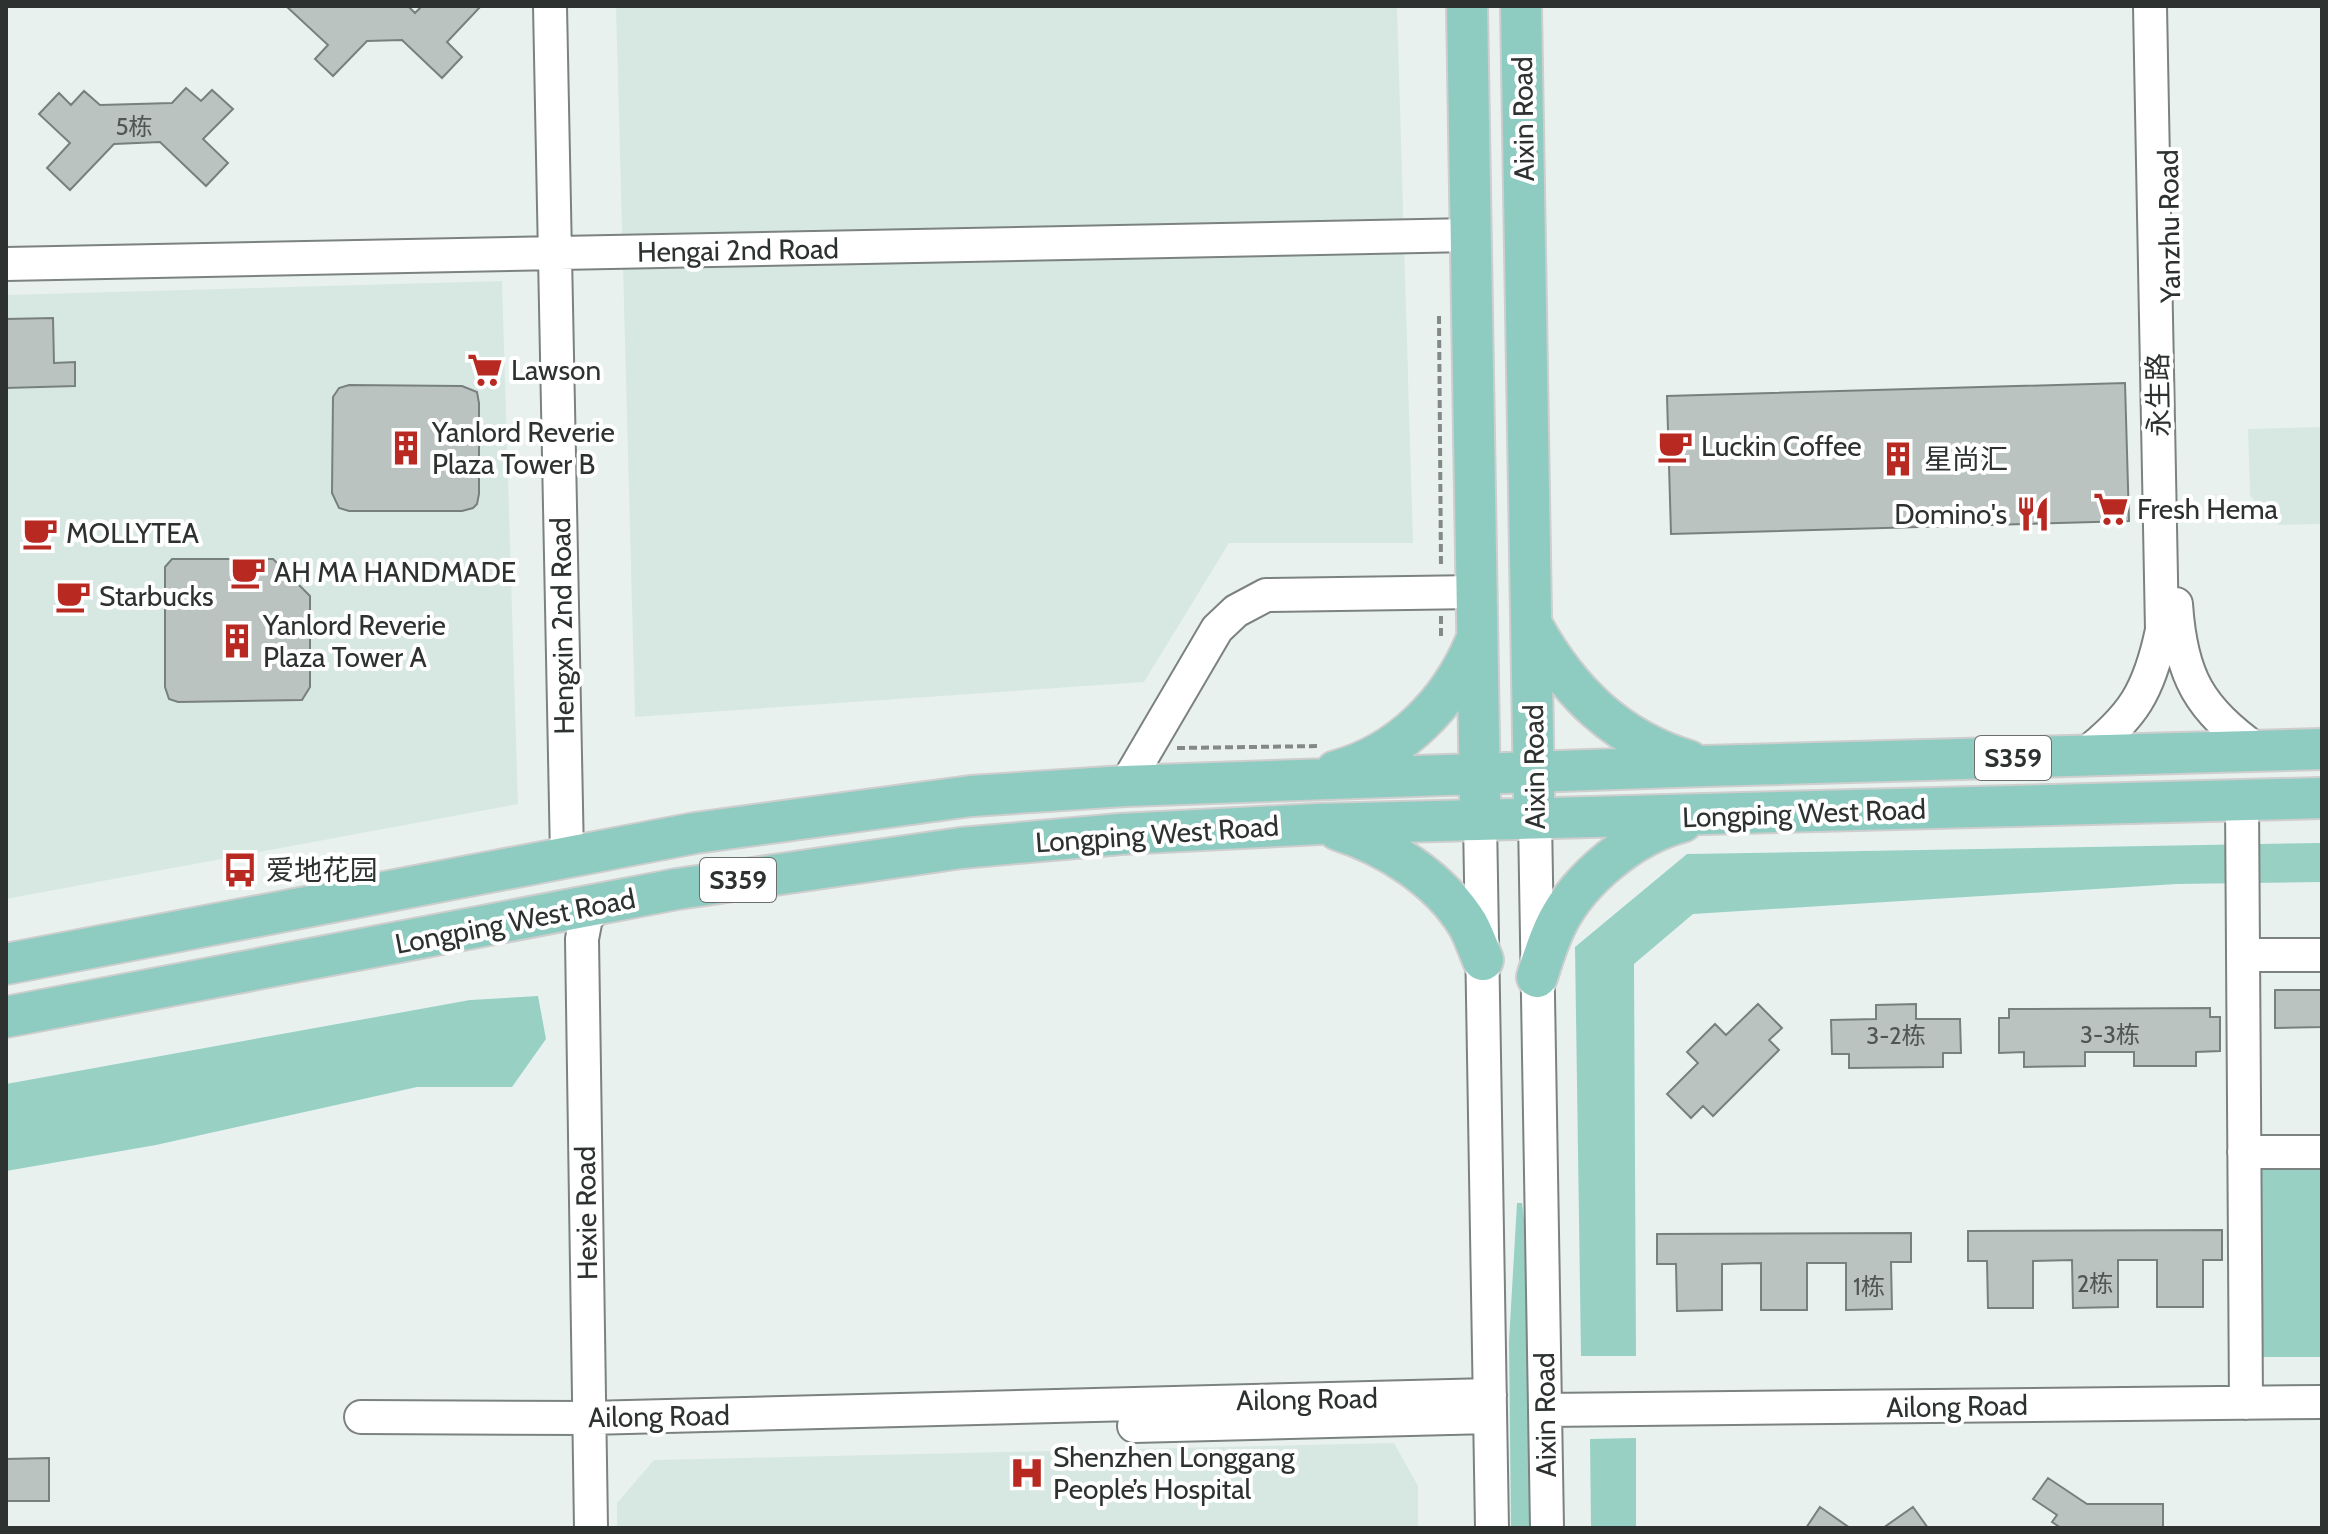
<svg xmlns="http://www.w3.org/2000/svg" width="2328" height="1534" font-family="Cabin,'Noto Sans SC',sans-serif">
	<style>
		.built { fill: #d7e8e3 }
		.green { fill: #98d1c4 }
		.building { fill: #bbc3c1; stroke: #78807e; stroke-width: 2 }
		.lines { fill: none; stroke-linecap: round; stroke-linejoin: round }
		.minor-casing { stroke: #7b8280; stroke-width: 36 }
		.major-casing { stroke: #cdcecd; stroke-width: 44 }
		.path { stroke: #838987; stroke-width: 4; stroke-dasharray: 8 4; stroke-linecap: butt }
		.minor { stroke: #fff; stroke-width: 32 }
		.major { stroke: #8ecbc0; stroke-width: 40 }
		.labels { text-anchor: middle; stroke-width: 8; stroke-linejoin: round; paint-order: stroke }
		.number-label { font-size: 24px; fill: #505654 }
		.shield { fill: #fff; stroke: #6c6f6e; stroke-width: 2 }
		.shield-label { font-size: 26px; font-weight: bold; fill: #2d3130 }
		.street-label { font-size: 28px; fill: #2d3130; stroke: #fff }
		.poi-label { font-size: 28px; fill: #2d3130; stroke: #fff; text-anchor: start }
	</style>
	<rect width="100%" height="100%" fill="#e9f1ef"/>
	<path class="built" d="M616 6H1397L1413 543H1229L1144 682 635 717Z
		M502 281 518 804 6 899V295Z
		M2322 427V524L2279 525 2250 496 2248 429Z
		M1394 1443 1418 1486V1528H617V1503L654 1460Z"/>
	<path class="green" d="M2322 843V882L2177 884 1693 914 1634 964 1636 1356H1581L1575 947 1687 854Z
		M538 996 546 1039 512 1087H417L156 1145 6 1171V1084L470 1000Z
		M2322 1168V1357H2262L2261 1169Z
		M1517 1203H1522L1530 1267 1536 1528H1511L1509 1341Z
		M1636 1438V1528H1591L1590 1439Z"/>
	<path class="building" d="M286 6H408L415 13 422 6H481L447 42 462 57 442 78 402 40 367 41 333 76 315 59 328 45Z
		M186 88 201 101 212 90 233 109 203 139 228 163 206 186 160 142 114 144 70 190 47 168 70 143 39 114 59 93 71 105 84 91 100 105 172 103Z
		M53 318 54 363 75 362V386L6 388V319Z
		M2125 383 2129 521 1671 534 1667 396Z
		M349 385 462 386 477 392 479 403V494L477 504 473 508 462 511H349L339 508 332 493 333 397 339 388Z
		M172 559H273L310 596V687L302 700 178 702 169 699 165 687V567Z
		M2275 990H2322V1027L2275 1028Z
		M1758 1004 1782 1028 1769 1040 1779 1050 1713 1116 1703 1106 1691 1118 1667 1094 1698 1063 1687 1052 1715 1024 1726 1035Z
		M1916 1004V1019H1960L1961 1053H1943V1067L1849 1068V1054H1832L1831 1020 1876 1019V1005Z
		M2210 1008V1017H2220V1051L2196 1052V1066H2134V1052H2085V1066L2024 1067V1052L1999 1053V1018H2009V1009Z
		M2222 1230V1260H2203V1307H2157V1260H2118V1307L2073 1308 2072 1260 2033 1261V1308H1988L1987 1261H1968V1231Z
		M1911 1233V1262H1891L1892 1309 1846 1310V1263H1807V1310H1761V1263L1722 1264V1310L1677 1311 1676 1264H1657V1234Z
		M49 1458V1501H6V1459Z
		M2048 1478 2087 1504H2163V1528H2061L2052 1522 2057 1515 2033 1499Z
		M1820 1507 1850 1528H1806Z
		M1913 1507 1928 1528H1883Z"/>
	<g class="lines">
		<g class="minor-casing">
			<path id="minor" d="M550 6 567 856
				M6 264 1471 235
				M2176 604C2181 678 2199 708 2258 751
				M2083 756C2133 717 2149 692 2162 630L2150 6
				M1125 786 1217 629 1236 611 1266 595 1477 592
				M2242 801 2246 1403
				M1535 819 1547 1528
				M1480 820 1492 1528
				M2243 955H2322
				M2244 1152H2322
				M1545 1410 2322 1402
				M361 1417 589 1418 1490 1395
				M1134 1426 1490 1417
				M591 1528 582 939 586 918 599 905"/>
		</g>
		<g class="major-casing">
			<path id="major" d="M1467 6 1480 800
				M1521 6 1534 798
				M1533 627C1569 692 1617 739 1689 761
				M1336 771C1400 754 1450 703 1475 643
				M1338 830C1388 846 1440 879 1468 925 1474 936 1478 948 1483 960
				M6 964 695 833 971 796 1125 786 1704 766 2322 749
				M1537 977C1543 958 1548 941 1557 923 1580 878 1632 835 1682 822
				M6 1017 677 889 961 848 1121 834 1319 824 2322 798"/>
		</g>
		<path class="path" d="M1439 316 1441 568
			M1441 616V640
			M1177 748 1320 746"/>
		<use href="#minor" class="minor"/>
		<use href="#major" class="major"/>
	</g>
	<defs>
		<g id="supermarket-bare" transform="scale(2.76)"><path d="M-6-5.5h2.5l.6 2H6L4.5 2H-2.5L-4.4-4H-6ZM-1.5 3.2a1.3 1.3 0 1 0 .1 0ZM3 3.2a1.3 1.3 0 1 0 .1 0Z" fill="#b82a21" stroke="#fff" stroke-width="2.5" paint-order="stroke"/></g>
		<g id="cafe-bare" transform="scale(2.76)"><path d="M-5.5-4.5H6V0H3Q3 3.5 0 3.5H-2.5Q-5.5 3.5-5.5 0ZM3-3.2v2h1.7v-2ZM-6 4.5H4V6H-6Z" fill="#b82a21" stroke="#fff" stroke-width="2.5" paint-order="stroke"/></g>
		<g id="building-bare" transform="scale(2.76)"><path d="M-4-6H4V6H1V3H-1V6H-4ZM-2.5-4.3h1.7v1.8h-1.7ZM.8-4.3h1.7v1.8H.8ZM-2.5-1h1.7V.8h-1.7ZM.8-1h1.7V.8H.8Z" fill="#b82a21" stroke="#fff" stroke-width="2.5" paint-order="stroke"/></g>
		<g id="restaurant-bare" transform="scale(2.76)"><path d="M-5-6h1v4h1v-4h1v4h1v-4h1v5L-1.5 .5V6h-2V.5L-5-1ZM5-6V6H3V1.5H1.5Q1.5-4 5-6Z" fill="#b82a21" stroke="#fff" stroke-width="2.5" paint-order="stroke"/></g>
		<g id="bus-bare" transform="scale(2.76)"><path d="M-5-6H5V4H4V6H2V4H-2V6H-4V4H-5ZM-3.5-4V0h7V-4ZM-3.5 1.2v1.5H-2V1.2ZM2 1.2v1.5H3.5V1.2Z" fill="#b82a21" stroke="#fff" stroke-width="2.5" paint-order="stroke"/></g>
		<g id="hospital-bare" transform="scale(2.76)"><path d="M-5-5h3v3.5h4V-5h3V5h-3V1.5h-4V5h-3Z" fill="#b82a21" stroke="#fff" stroke-width="2.5" paint-order="stroke"/></g>
	</defs>
	<g fill-rule="evenodd">
		<use href="#supermarket-bare" x="485" y="370"/>
		<use href="#cafe-bare" x="1675" y="446"/>
		<use href="#building-bare" x="406" y="448"/>
		<use href="#building-bare" x="1898" y="459"/>
		<use href="#supermarket-bare" x="2111" y="509"/>
		<use href="#restaurant-bare" x="2033" y="514"/>
		<use href="#cafe-bare" x="40" y="533"/>
		<use href="#cafe-bare" x="248" y="572"/>
		<use href="#cafe-bare" x="73" y="596"/>
		<use href="#building-bare" x="237" y="641"/>
		<use href="#bus-bare" x="240" y="870"/>
		<use href="#hospital-bare" x="1027" y="1473"/>
	</g>
	<g class="labels">
		<g class="number-label">
			<text x="134" y="135">5栋</text>
			<text x="2110" y="1043">3-3栋</text>
			<text x="1896" y="1044">3-2栋</text>
			<text x="2095" y="1292">2栋</text>
			<text x="1869" y="1295">1栋</text>
		</g>
		<g class="shield">
			<rect x="1975" y="736" width="76" height="44" rx="6"/>
			<rect x="700" y="858" width="76" height="44" rx="6"/>
		</g>
		<g class="shield-label">
			<text x="2013" y="767">S359</text>
			<text x="738" y="889">S359</text>
		</g>
		<g class="street-label">
			<text transform="translate(1523 119) rotate(-91)" y="10">Aixin Road</text>
			<text transform="translate(2169 226) rotate(-91)" y="10">Yanzhu Road</text>
			<text transform="translate(738 250) rotate(-1)" y="10">Hengai 2nd Road</text>
			<text transform="translate(2158 395) rotate(-91)" y="10">永生路</text>
			<text transform="translate(562 626) rotate(-91)" y="10">Hengxin 2nd Road</text>
			<text transform="translate(1534 767) rotate(-91)" y="10">Aixin Road</text>
			<text transform="translate(1804 813) rotate(-2)" y="10">Longping West Road</text>
			<text transform="translate(1157 834) rotate(-4)" y="10">Longping West Road</text>
			<text transform="translate(515 921) rotate(-11)" y="10">Longping West Road</text>
			<text transform="translate(586 1213) rotate(-91)" y="10">Hexie Road</text>
			<text transform="translate(1307 1399) rotate(-1)" y="10">Ailong Road</text>
			<text transform="translate(1957 1406) rotate(-1)" y="10">Ailong Road</text>
			<text transform="translate(1545 1415) rotate(-91)" y="10">Aixin Road</text>
			<text transform="translate(659 1416) rotate(-1)" y="10">Ailong Road</text>
		</g>
		<g class="poi-label">
			<text x="511" y="380">Lawson</text>
			<text x="432" y="442">Yanlord Reverie<tspan x="432" dy="32">Plaza Tower B</tspan></text>
			<text x="1701" y="456">Luckin Coffee</text>
			<text x="1924" y="469">星尚汇</text>
			<text x="2137" y="519">Fresh Hema</text>
			<text x="2007" y="524" text-anchor="end">Domino's</text>
			<text x="66" y="543">MOLLYTEA</text>
			<text x="274" y="582">AH MA HANDMADE</text>
			<text x="99" y="606">Starbucks</text>
			<text x="263" y="635">Yanlord Reverie<tspan x="263" dy="32">Plaza Tower A</tspan></text>
			<text x="266" y="880">爱地花园</text>
			<text x="1053" y="1467">Shenzhen Longgang<tspan x="1053" dy="32">People’s Hospital</tspan></text>
		</g>
	</g>
	<rect width="2328" height="1534" fill="none" stroke="#2d3130" stroke-width="16"/>
</svg>
